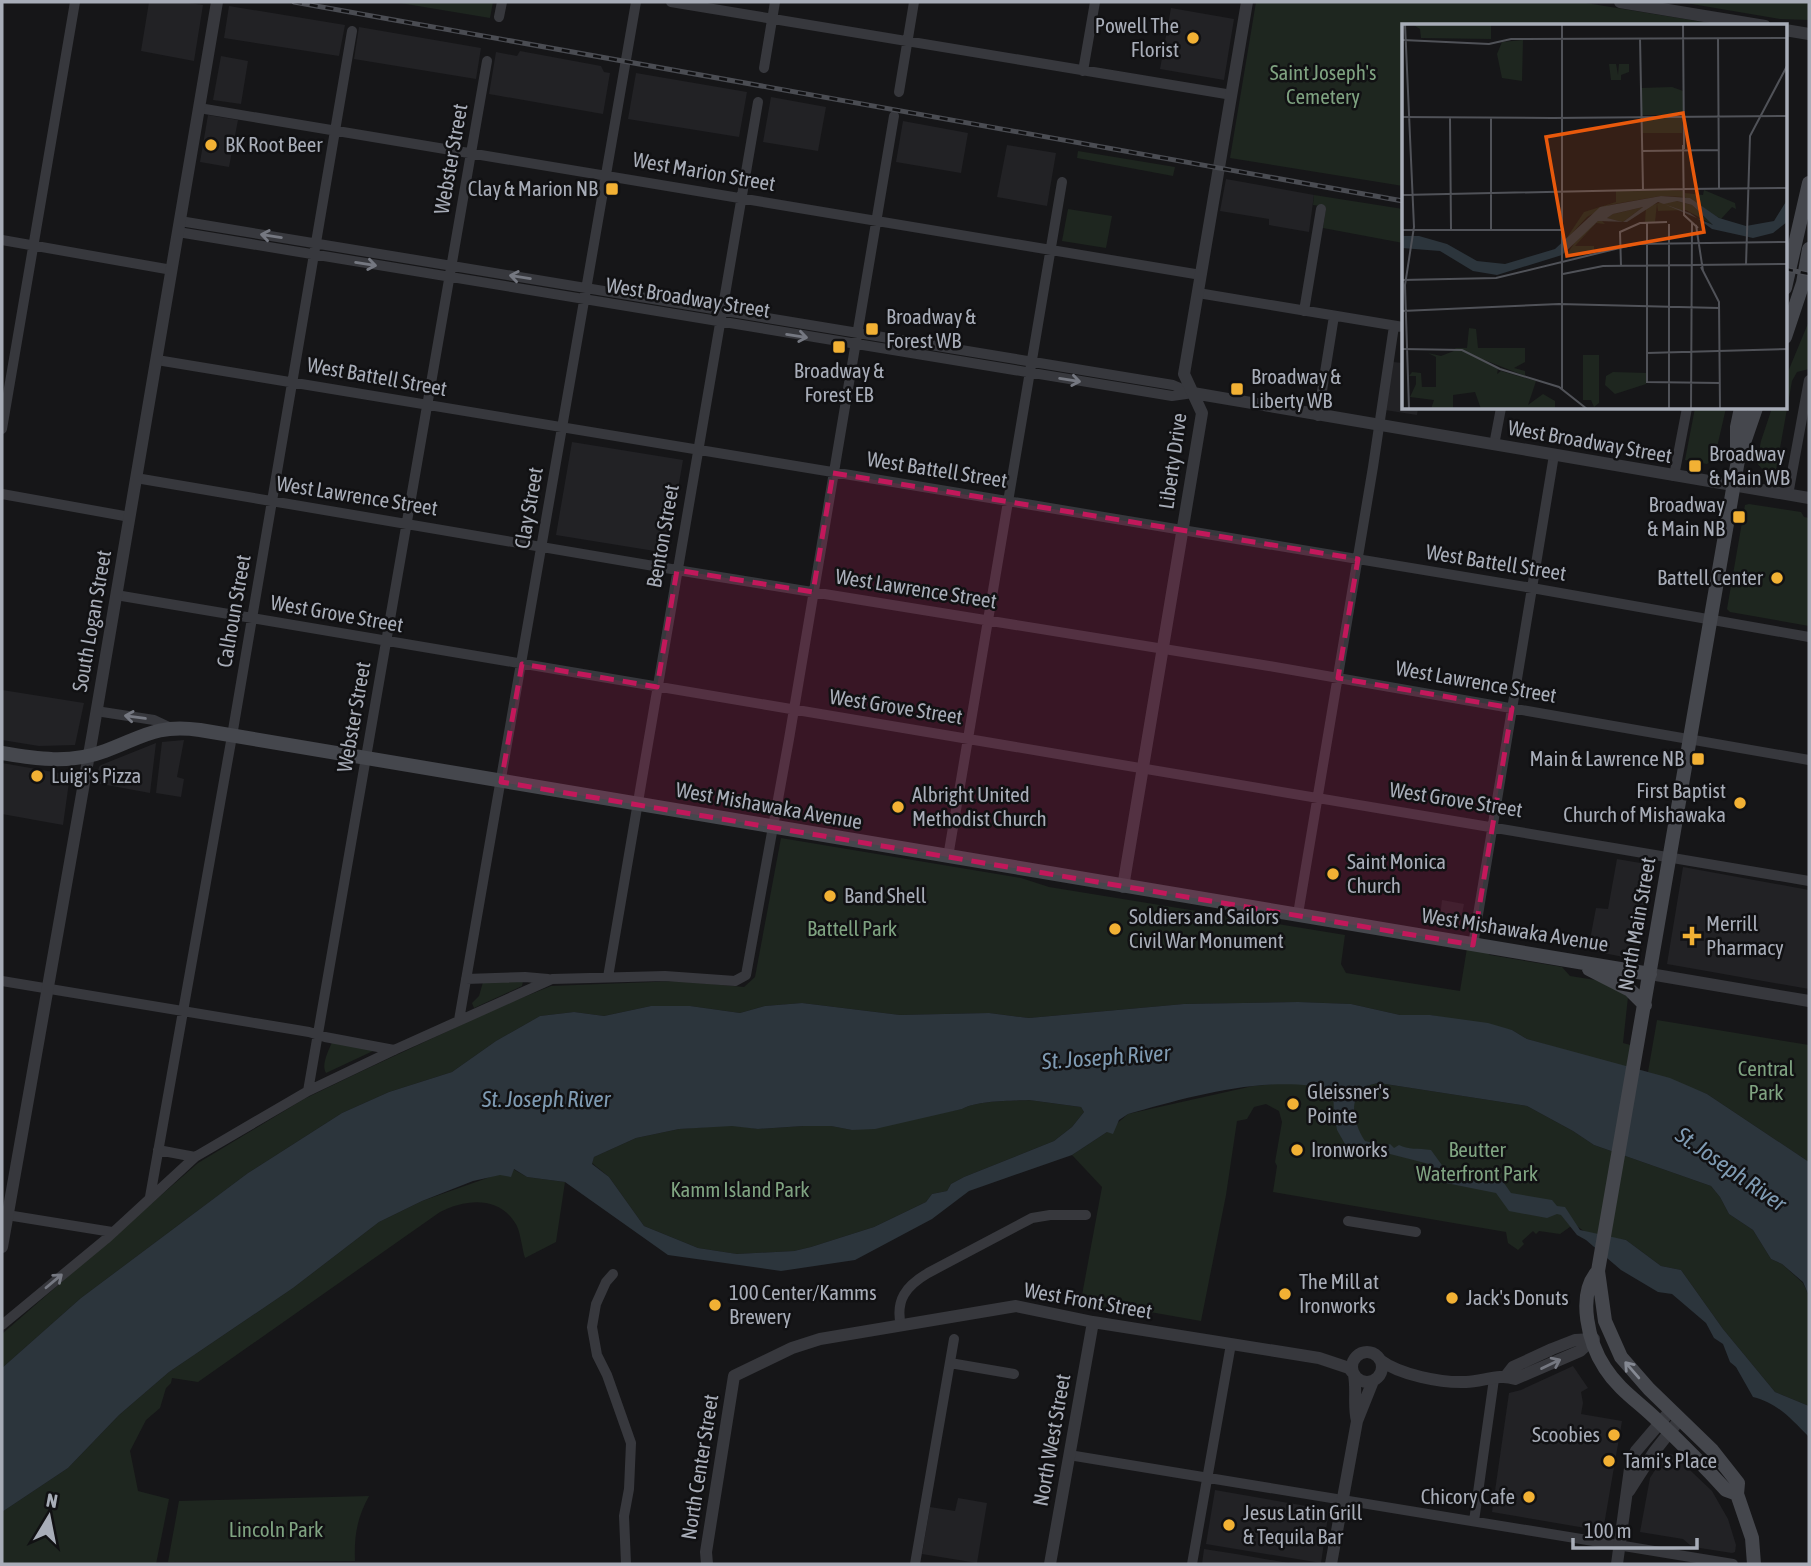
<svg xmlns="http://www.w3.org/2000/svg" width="1811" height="1566" font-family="'Asap Condensed',sans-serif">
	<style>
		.built { fill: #222225 }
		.green { fill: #1e261f }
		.water { fill: #2c353c; fill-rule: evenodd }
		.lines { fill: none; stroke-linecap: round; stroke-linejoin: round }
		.minor { stroke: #37383d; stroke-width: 10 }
		.tertiary { stroke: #37383d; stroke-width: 12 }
		.secondary { stroke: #45474d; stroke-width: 14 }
		.rail-casing { stroke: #4a4c52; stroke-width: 5 }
		.rail { stroke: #111113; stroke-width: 2.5; stroke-dasharray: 8; stroke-linecap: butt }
		.oneway { stroke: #757881 }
		.oneway2 { stroke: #858993 }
		.marked { fill: #c2185b; fill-opacity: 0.2; stroke: #c2185b; stroke-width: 5; stroke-dasharray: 14 9; stroke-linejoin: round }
		.poi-dot { fill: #f2b134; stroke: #111113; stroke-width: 2.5 }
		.labels { text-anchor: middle; stroke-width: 5; stroke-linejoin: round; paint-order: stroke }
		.poi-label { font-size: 21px; fill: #a8adb8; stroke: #111113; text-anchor: start }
		.park-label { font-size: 21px; fill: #7fa381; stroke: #111113 }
		.street-label { font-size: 21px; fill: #a8adb8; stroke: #111113 }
		.water-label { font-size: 23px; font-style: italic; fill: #7f9bb3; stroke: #111113 }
		.inset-road { fill: none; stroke: #505258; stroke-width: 2 }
		.view { fill: #e8590c; fill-opacity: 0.15; stroke: #e8590c; stroke-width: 3.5 }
		.inset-edge { fill: none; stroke: #a8adb8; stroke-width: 3.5 }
	</style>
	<rect width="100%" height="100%" fill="#161618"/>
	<path class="built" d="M149 2H182L203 5 194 61 141 51Z
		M229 6 345 25 339 56 224 38Z
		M1171 8 1234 19 1224 80 1160 69Z
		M359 27 481 48 476 79 354 59Z
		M520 51 601 66 604 72 610 73 603 114 489 94 496 52 517 56Z
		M221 56 248 61 241 104 213 100Z
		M636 73 747 92 739 137 628 119Z
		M771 97 826 107 818 151 763 142Z
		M208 115 238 120 229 167 200 162Z
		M903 121 968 133 961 173 896 162Z
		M1007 145 1056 153 1047 206 997 197Z
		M1226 179 1314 195 1309 232 1269 225V219L1220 211Z
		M1393 362 1403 363V408H1418L1417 415 1385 410Z
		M572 442 683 460 667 553 556 535Z
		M2 690 84 703 75 745 39 746 2 740Z
		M184 740 177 777 184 779 181 797 156 793 162 742Z
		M156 743 150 793 96 783 99 767 101 765Z
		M2 763 70 775 63 825 2 814Z
		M1617 859 1652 865 1637 956 1634 959 1588 950 1596 908 1608 909Z
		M1683 867 1809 890V989L1667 964Z
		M1442 900 1464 904 1459 929 1439 925Z
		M1573 1366 1588 1388 1581 1392 1583 1403 1581 1414 1622 1421 1603 1531 1492 1512 1509 1393 1521 1390Z
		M1670 1454 1674 1455 1712 1491 1728 1519 1736 1545 1735 1552 1732 1553 1700 1548 1690 1545 1683 1539 1640 1532 1650 1478 1664 1456Z
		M1215 1490 1329 1510 1321 1563 1206 1544Z
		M958 1498 987 1503 977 1563 922 1554 930 1507 955 1511Z
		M1204 1549 1236 1554 1294 1564H1202Z"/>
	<path class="green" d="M394 2H493L490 18Z
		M1256 2H1580L1728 26H1403V186L1230 158Z
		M1680 2H1809V20L1780 19Z
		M1078 151 1175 167 1173 176 1077 158Z
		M1314 195 1403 209V243L1323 228 1326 207 1313 205Z
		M1068 209 1112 216 1106 248 1062 241Z
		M1809 321V369L1797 372 1792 381 1775 476 1763 474V470L1757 463 1761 441 1772 408H1785V379Z
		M1695 408H1726L1715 456 1707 464 1685 460Z
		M1749 504 1801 512 1804 517 1809 518V626L1730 612 1727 609 1745 505Z
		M781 838 1021 878 1049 887 1345 935 1341 964 1346 973 1460 991 1467 948 1483 950 1490 955 1562 967 1570 976 1602 981 1628 997 1623 1043 1638 1047 1633 1070 1527 1039 1512 1030 1430 1015H1400L1351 1004 1298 1002 1184 1004 1029 1018 989 1013 900 1015 802 1003 765 1006 740 1013 690 1006H651L604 1016 574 1012 540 1016 496 1041 452 1072 389 1092 342 1113 248 1173 81 1298 2 1368V1334L198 1163 304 1099 360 1072 504 1005 551 986 678 981 744 987 755 977Z
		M523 981 522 986 474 1008 472 1003 479 996 483 982Z
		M1657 1020 1809 1045V1162L1707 1094 1648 1072Z
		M332 1042 373 1050V1051L326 1073C321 1065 328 1052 332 1042Z
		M1284 1083 1317 1085 1333 1090 1379 1083 1527 1106 1573 1131 1594 1145 1711 1186 1720 1197 1729 1214 1753 1230 1771 1259 1782 1264 1803 1283 1809 1296V1406L1775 1392 1723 1329 1681 1270 1661 1266 1626 1240 1588 1234 1574 1224 1560 1234 1539 1231 1536 1234 1533 1231 1522 1241 1524 1244 1518 1250 1508 1243 1506 1232 1273 1192 1277 1166 1275 1162 1282 1122 1279 1111 1266 1104 1254 1107 1247 1119 1237 1121 1226 1195 1201 1321 1116 1306 1107 1309 1080 1306 1102 1187 1072 1155 1107 1132 1128 1114 1253 1086Z
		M1029 1100 1081 1107 1084 1112 1072 1127 1054 1141 964 1177 951 1184 947 1191 932 1194 926 1202 874 1227 811 1247 794 1251 737 1254 698 1248 644 1226 609 1177 592 1163 594 1157 636 1138 679 1129 732 1125 758 1129 803 1126H831L852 1130 962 1109C978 1100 1010 1101 1029 1100Z
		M513 1169 527 1177 565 1182 556 1242 525 1258C522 1248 521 1236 517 1226 500 1195 466 1199 440 1212L198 1382 172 1378 171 1383 166 1388 160 1408 146 1420 130 1451 138 1491 169 1499 156 1564H2V1512L68 1468 119 1415 169 1372 293 1288 379 1222 422 1201Z
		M369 1496C357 1518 354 1536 355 1561L168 1562 179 1501Z"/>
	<path class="water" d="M1298 1002 1351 1004 1400 1015H1430L1488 1023 1512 1030 1527 1039 1670 1078 1707 1094 1809 1162V1296L1803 1282 1782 1264 1771 1259 1753 1230 1729 1214 1720 1197 1711 1186 1594 1145 1573 1131 1527 1106 1379 1083C1347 1087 1350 1118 1365 1141L1386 1146 1390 1144 1394 1148 1399 1145C1408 1150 1418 1148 1431 1150L1444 1168 1499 1176 1511 1193 1552 1200 1557 1206 1565 1207 1580 1230 1626 1240 1661 1266 1681 1270 1723 1329 1775 1392 1809 1406V1437C1792 1420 1778 1403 1753 1397L1736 1367 1730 1362 1723 1344 1714 1338 1706 1323 1672 1294 1658 1292 1621 1270 1586 1240 1577 1235 1561 1215 1557 1214 1547 1218 1509 1211 1496 1193 1441 1182 1429 1164 1390 1154 1374 1155 1359 1153 1345 1144 1337 1130 1334 1113 1333 1090C1271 1073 1188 1097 1128 1114L1119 1120 1113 1134 1107 1132 1072 1155 969 1191 932 1219 855 1260 781 1271 668 1255 565 1182 527 1177 514 1169 511 1177 500 1175 473 1181 422 1201 379 1222 293 1288 169 1372 119 1415 68 1468 2 1512V1368L81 1298 248 1173 342 1113 389 1092 452 1072 496 1041 540 1016 574 1012 604 1016 651 1006H690L740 1013 765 1006 802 1003 900 1015 989 1013 1029 1018 1184 1004ZM1029 1100 1081 1107 1084 1112 1072 1127 1054 1141 964 1177 951 1184 947 1191 932 1194 926 1202 874 1227 811 1247 794 1251 737 1254 698 1248 644 1226 609 1177 592 1164 594 1157 636 1138 679 1129 732 1126 758 1129 803 1126H831L852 1130 875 1129 962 1109C978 1100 1010 1101 1029 1100Z"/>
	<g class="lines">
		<path class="minor" d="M671 2 1232 95
			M499 17 502 2
			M764 68 775 2
			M1083 71 1095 2
			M899 92 914 2
			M199 108 1201 275
			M180 221 1173 385 1192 393
			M178 232 1172 396 1193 393
			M2 240 172 270
			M1198 293 1403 327
			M1304 311 1321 209
			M157 360 1532 588 1809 637
			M1318 416 1334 316
			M2 429 75 2
			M1494 445 1501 408
			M1674 476 1687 408
			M136 478 689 572 1269 666 1809 760
			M2 494 130 517
			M1788 495 1809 380
			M116 595 1809 881
			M96 711 154 720 171 728
			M948 857 1062 182
			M1298 914 1373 467 1394 326
			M1473 945 1554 455
			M608 977 758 102
			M466 979 525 977 548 979
			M2 981 309 1032 325 1037 394 1050
			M459 1020 636 2
			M308 1091 487 61
			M158 1150 195 1157
			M150 1197 232 736 352 31
			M7 1215 112 1232
			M1348 1221 1416 1232
			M613 1274 606 1282 596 1304 592 1327 597 1355 607 1375 631 1443 629 1489 624 1516 626 1564
			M2 1325 106 1239 195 1157 308 1091 394 1050 552 979 665 976 735 981 746 975 789 739 894 116
			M901 1326C895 1300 906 1286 928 1273L1032 1218 1050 1215H1086
			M950 1363 1014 1374
			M1069 1455 1733 1564
			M1474 1521 1494 1379
			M915 1564 954 1339
			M1192 1564 1231 1344"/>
		<path class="tertiary" d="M1620 2 1765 26
			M1785 30 1809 34
			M1193 393 1809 498
			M1123 887 1202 413 1184 374 1247 2
			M1650 974 1809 1001
			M2 1247 93 732 217 2
			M1352 1367a15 15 0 1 1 30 0a15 15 0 1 1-30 0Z
			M1380 1360C1400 1375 1441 1383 1466 1382 1482 1382 1500 1373 1515 1379L1580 1351 1593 1339
			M1354 1375C1357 1391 1353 1405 1357 1421
			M1506 1376 1513 1367 1552 1349 1575 1340 1594 1339
			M1629 1491 1654 1452 1680 1419
			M707 1564 706 1552 734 1376 792 1348 820 1339 1016 1306 1093 1322 1319 1358 1349 1368 1352 1372
			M1050 1564 1093 1322
			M1331 1564 1357 1421 1373 1381
			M1617 1564 1631 1461 1636 1451 1671 1410"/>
		<path class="secondary" d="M1785 288 1809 183
			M1785 337 1803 283 1809 249
			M1737 451V427L1741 408
			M2 753C36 759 71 764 105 751 143 737 156 724 200 730L1650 974
			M1589 969 1630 990 1645 1005
			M1598 1271C1576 1295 1589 1344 1605 1368 1619 1390 1640 1403 1658 1421 1681 1443 1705 1467 1726 1490L1737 1494
			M1754 1564 1752 1538 1737 1494 1738 1483 1712 1450 1649 1389 1621 1357 1605 1321 1598 1271 1738 460 1756 408"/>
		<g class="rail-casing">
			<path id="rail" d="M294 2 1403 201
				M1785 269 1809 274"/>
		</g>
		<use href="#rail" class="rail"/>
	</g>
	<defs><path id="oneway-shaft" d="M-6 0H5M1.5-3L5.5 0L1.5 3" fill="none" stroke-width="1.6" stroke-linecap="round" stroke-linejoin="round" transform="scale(1.75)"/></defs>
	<g class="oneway">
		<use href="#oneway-shaft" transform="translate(271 236) rotate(-171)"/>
		<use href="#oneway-shaft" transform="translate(366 264) rotate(9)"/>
		<use href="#oneway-shaft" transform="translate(520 277) rotate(-171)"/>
		<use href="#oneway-shaft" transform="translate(797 336) rotate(9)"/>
		<use href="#oneway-shaft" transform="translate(1070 380) rotate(9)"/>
		<use href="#oneway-shaft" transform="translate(135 717) rotate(-172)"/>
		<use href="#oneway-shaft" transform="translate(54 1281) rotate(-40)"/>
		<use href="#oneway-shaft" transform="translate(1551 1364) rotate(-26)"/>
	</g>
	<use class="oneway2" href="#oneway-shaft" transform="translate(1632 1370) rotate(-131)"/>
	<path class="marked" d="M833 473 1358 559 1338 678 1512 708 1473 945 501 782 522 664 657 687 677 570 813 592Z"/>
	<g class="poi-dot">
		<circle cx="1193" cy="38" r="7"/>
		<circle cx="211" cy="145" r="7"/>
		<rect x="605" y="182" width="14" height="14" rx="3.5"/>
		<rect x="865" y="322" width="14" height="14" rx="3.5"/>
		<rect x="832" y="340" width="14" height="14" rx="3.5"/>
		<rect x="1230" y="382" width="14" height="14" rx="3.5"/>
		<rect x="1688" y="459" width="14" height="14" rx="3.5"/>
		<rect x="1732" y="510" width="14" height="14" rx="3.5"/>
		<circle cx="1777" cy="578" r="7"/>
		<rect x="1691" y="752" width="14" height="14" rx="3.5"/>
		<circle cx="37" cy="776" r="7"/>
		<circle cx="1740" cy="803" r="7"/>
		<circle cx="898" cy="807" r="7"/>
		<circle cx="1333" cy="874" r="7"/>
		<circle cx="830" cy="896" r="7"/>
		<circle cx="1115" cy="929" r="7"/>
		<path d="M1688.5 925.5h7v7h7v7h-7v7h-7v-7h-7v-7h7z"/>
		<circle cx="1293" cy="1104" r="7"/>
		<circle cx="1297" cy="1150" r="7"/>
		<circle cx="1285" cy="1294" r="7"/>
		<circle cx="1452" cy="1298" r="7"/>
		<circle cx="715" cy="1305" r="7"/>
		<circle cx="1614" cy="1435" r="7"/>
		<circle cx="1609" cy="1461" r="7"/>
		<circle cx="1529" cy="1497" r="7"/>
		<circle cx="1229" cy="1525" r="7"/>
	</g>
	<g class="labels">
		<g class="poi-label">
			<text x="1179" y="33" text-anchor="end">Powell The<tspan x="1179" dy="24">Florist</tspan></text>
			<text x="225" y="152">BK Root Beer</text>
			<text x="598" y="196" text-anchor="end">Clay &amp; Marion NB</text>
			<text x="886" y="324">Broadway &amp;<tspan x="886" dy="24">Forest WB</tspan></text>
			<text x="839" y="378" text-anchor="middle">Broadway &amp;<tspan x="839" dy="24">Forest EB</tspan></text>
			<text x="1251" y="384">Broadway &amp;<tspan x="1251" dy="24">Liberty WB</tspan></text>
			<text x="1709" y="461">Broadway<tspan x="1709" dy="24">&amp; Main WB</tspan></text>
			<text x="1725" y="512" text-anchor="end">Broadway<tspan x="1725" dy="24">&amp; Main NB</tspan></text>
			<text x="1763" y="585" text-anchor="end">Battell Center</text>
			<text x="1684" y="766" text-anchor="end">Main &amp; Lawrence NB</text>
			<text x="51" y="783">Luigi's Pizza</text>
			<text x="1726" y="798" text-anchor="end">First Baptist<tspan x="1726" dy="24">Church of Mishawaka</tspan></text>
			<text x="912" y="802">Albright United<tspan x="912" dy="24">Methodist Church</tspan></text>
			<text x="1347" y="869">Saint Monica<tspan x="1347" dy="24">Church</tspan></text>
			<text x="844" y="903">Band Shell</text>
			<text x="1129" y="924">Soldiers and Sailors<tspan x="1129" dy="24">Civil War Monument</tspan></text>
			<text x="1706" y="931">Merrill<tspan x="1706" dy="24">Pharmacy</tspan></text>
			<text x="1307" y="1099">Gleissner's<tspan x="1307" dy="24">Pointe</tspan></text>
			<text x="1311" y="1157">Ironworks</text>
			<text x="1299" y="1289">The Mill at<tspan x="1299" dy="24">Ironworks</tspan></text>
			<text x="729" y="1300">100 Center/Kamms<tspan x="729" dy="24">Brewery</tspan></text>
			<text x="1466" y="1305">Jack's Donuts</text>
			<text x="1600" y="1442" text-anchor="end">Scoobies</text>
			<text x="1623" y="1468">Tami's Place</text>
			<text x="1515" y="1504" text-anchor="end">Chicory Cafe</text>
			<text x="1243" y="1520">Jesus Latin Grill<tspan x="1243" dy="24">&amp; Tequila Bar</tspan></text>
		</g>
		<g class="park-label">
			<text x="1323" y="80">Saint Joseph's<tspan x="1323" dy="24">Cemetery</tspan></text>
			<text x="852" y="936">Battell Park</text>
			<text x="1766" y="1076">Central<tspan x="1766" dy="24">Park</tspan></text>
			<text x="1477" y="1157">Beutter<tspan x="1477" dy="24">Waterfront Park</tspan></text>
			<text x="740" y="1197">Kamm Island Park</text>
			<text x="276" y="1537">Lincoln Park</text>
		</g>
		<g class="street-label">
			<text transform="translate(451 159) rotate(-80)" y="7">Webster Street</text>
			<text transform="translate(704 172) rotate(10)" y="7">West Marion Street</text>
			<text transform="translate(688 298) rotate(9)" y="7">West Broadway Street</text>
			<text transform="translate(377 377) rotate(10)" y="7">West Battell Street</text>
			<text transform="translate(1590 442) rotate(10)" y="7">West Broadway Street</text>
			<text transform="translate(1173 461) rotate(-82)" y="7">Liberty Drive</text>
			<text transform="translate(937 470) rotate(9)" y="7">West Battell Street</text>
			<text transform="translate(357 496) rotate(9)" y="7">West Lawrence Street</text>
			<text transform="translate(529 508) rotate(-80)" y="7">Clay Street</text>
			<text transform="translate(663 536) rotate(-80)" y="7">Benton Street</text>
			<text transform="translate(1496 563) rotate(9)" y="7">West Battell Street</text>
			<text transform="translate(916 589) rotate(9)" y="7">West Lawrence Street</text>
			<text transform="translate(234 611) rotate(-80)" y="7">Calhoun Street</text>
			<text transform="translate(337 614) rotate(10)" y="7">West Grove Street</text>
			<text transform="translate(92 621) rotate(-80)" y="7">South Logan Street</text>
			<text transform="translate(1476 682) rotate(10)" y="7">West Lawrence Street</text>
			<text transform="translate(896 707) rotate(9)" y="7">West Grove Street</text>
			<text transform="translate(354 717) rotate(-80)" y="7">Webster Street</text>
			<text transform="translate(1456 800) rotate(9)" y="7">West Grove Street</text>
			<text transform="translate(769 806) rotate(10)" y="7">West Mishawaka Avenue</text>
			<text transform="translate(1637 924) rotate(-80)" y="7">North Main Street</text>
			<text transform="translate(1515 930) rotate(9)" y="7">West Mishawaka Avenue</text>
			<text transform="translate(1088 1301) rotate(10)" y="7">West Front Street</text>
			<text transform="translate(1052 1440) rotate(-80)" y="7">North West Street</text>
			<text transform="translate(700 1467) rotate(-81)" y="7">North Center Street</text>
		</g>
		<g class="water-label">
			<text transform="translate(1106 1057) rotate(-4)" y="8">St. Joseph River</text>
			<text x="546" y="1107">St. Joseph River</text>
			<text transform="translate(1731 1169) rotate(35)" y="8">St. Joseph River</text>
		</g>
	</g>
	<g transform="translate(1402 24)">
		<rect width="385" height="385" fill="#161618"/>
		<path d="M10 0H89V15L19 14 18 5ZM121 16 120 57 100 54 95 30 100 18ZM207 40H214L216 51 217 40H227V48L219 51V56H209ZM270 63 281 67V91H240L239 64ZM280 92V109H239L240 93ZM268 166 281 167 282 173 259 172 207 181 185 193 162 218 182 188 214 178V167ZM302 166 333 179 334 185 330 183 319 195 283 173V169L301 171ZM275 177 290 181 311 201 284 186 256 187 255 180 253 198H243L244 183 263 177ZM241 183 221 198 204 194 211 190ZM198 195 203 200 194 199 173 222H192V227L163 233 175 215ZM67 304 74 305 76 324H123V338L112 344 123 347V352L52 324H65ZM57 325 96 345 95 350 99 347 134 357 126 381 141 370 153 377V385H79L73 368 51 371V385H29L32 376 8 373 14 360V352H7L10 348 19 349 20 363H34V333L26 329 39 332ZM181 331H197V379L192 383 189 376H181ZM211 348 245 349 244 360 213 370 203 361 204 352Z" fill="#1e261f"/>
		<path d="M259 172 288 174 317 194 344 202 372 197 385 176V198L371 209 351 214 310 205 288 189 256 178 225 198 196 197 160 231 95 251 71 247 38 227 0 224V212H17L45 220 75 237 103 240 153 225 198 183ZM275 177 290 181 311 201 262 180ZM241 183 221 198 205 194 211 190Z" fill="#2c353c" fill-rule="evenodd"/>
		<path class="inset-road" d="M3 0 12 203 3 261 7 385M160 0V365M281 0 282 125M238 14 241 166M316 14 317 165M1 16 87 20 109 15 385 14M0 93 151 94M48 94 49 206M89 94V205M150 94 385 92M281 121 282 191 296 204M240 127 317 126M282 165 385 164M0 171 282 165M245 199V358L318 359M267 200V385M294 201 301 247M0 206H161M344 241 348 112 385 42M219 242 218 208 238 199 265 198M299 243 317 278 318 385M161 250 201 242 385 240M0 256 94 254 234 220 385 218M0 287 157 280 317 284M0 325 60 326 98 345 157 363 185 385M245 329 385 325M289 385 290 198"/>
		<path class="view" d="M281 89 302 208 165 232 144 113Z"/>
		<rect width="385" height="385" class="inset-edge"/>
	</g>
	<rect width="1811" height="1566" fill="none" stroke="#a8adb8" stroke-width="7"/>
	<g transform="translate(49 1517) rotate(10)" stroke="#111113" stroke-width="5" paint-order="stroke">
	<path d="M0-5L12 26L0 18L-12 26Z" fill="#a8adb8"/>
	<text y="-10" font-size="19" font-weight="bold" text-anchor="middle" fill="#a8adb8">N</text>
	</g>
	<path d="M1573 1538v10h124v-10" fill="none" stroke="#a8adb8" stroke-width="3.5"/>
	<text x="1584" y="1538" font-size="21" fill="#a8adb8" stroke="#111113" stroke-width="5" paint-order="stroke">100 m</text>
</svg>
